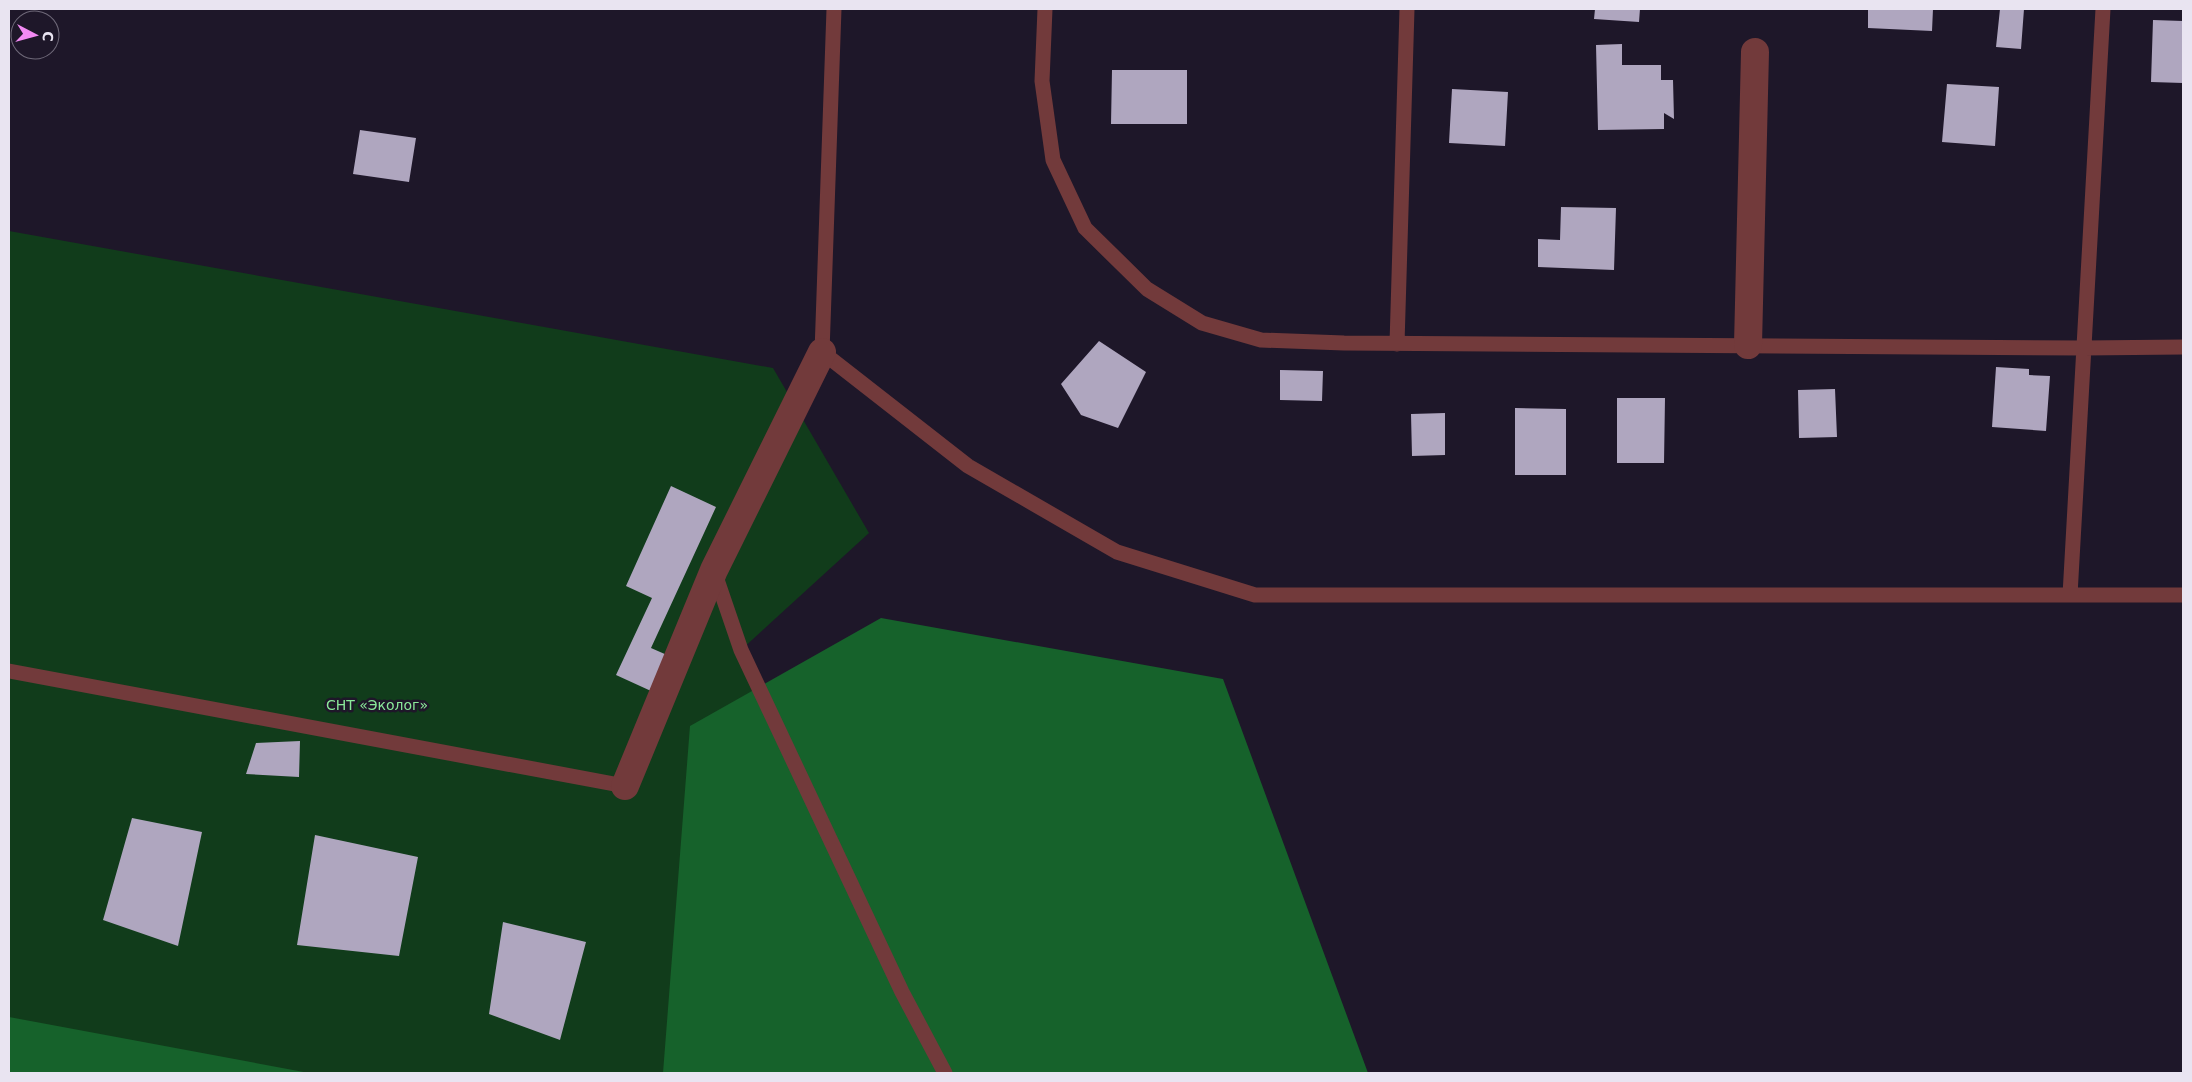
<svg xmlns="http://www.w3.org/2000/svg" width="2192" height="1082" font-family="'DejaVu Sans',sans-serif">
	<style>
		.green { fill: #113c1b }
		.forest { fill: #16622b }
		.building { fill: #afa6bf }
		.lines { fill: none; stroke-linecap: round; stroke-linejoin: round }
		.service { stroke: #723a3b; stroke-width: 15 }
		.minor { stroke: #723a3b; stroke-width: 28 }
		.labels { text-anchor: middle; stroke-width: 5; stroke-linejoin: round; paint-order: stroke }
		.park-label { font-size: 14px; fill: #8ae999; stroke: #1e1729 }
	</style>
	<rect width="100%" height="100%" fill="#1e1729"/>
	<path class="green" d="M9 231 773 368 869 533 741 650 951 1073H231L9 1019Z"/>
	<path class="forest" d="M881 618 1223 679 1368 1073H663L690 726Z
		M9 1017 309 1073H9Z"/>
	<path class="building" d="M1595 9H1640L1639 22 1594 19Z
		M1868 9H1933L1932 31 1868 28Z
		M2000 9H2024L2021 49 1996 47Z
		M2153 20 2183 21V83L2151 82Z
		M1622 44V65H1661V80H1673L1674 119 1664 113V129L1598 130 1596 45Z
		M1112 70H1187V124H1111Z
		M1947 84 1999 87 1995 146 1942 142Z
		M1452 89 1508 92 1505 146 1449 143Z
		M360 130 416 138 409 182 353 174Z
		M1561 207 1616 208 1614 270 1538 267V239L1560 240Z
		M1099 341 1146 372 1118 428 1081 415 1061 384Z
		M1996 367 2029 369V375L2050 376 2046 431 1992 427Z
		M1280 370 1323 371 1322 401 1280 400Z
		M1835 389 1837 437 1799 438 1798 390Z
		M1617 398H1665L1664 463H1617Z
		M1515 408 1566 409V475H1515Z
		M1445 413V455L1412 456 1411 414Z
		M671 486 716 507 651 648 667 655 651 691 616 675 652 598 626 586Z
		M300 741 299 777 246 774 256 743Z
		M132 818 202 832 178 946 103 920Z
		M315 835 418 857 399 956 297 945Z
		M503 922 586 942 560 1040 489 1014Z"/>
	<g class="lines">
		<path class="service" d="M834 9 822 352 968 466 1117 552 1255 595H2183
			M1045 9 1042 81 1053 160 1085 228 1147 289 1202 323 1261 340 1344 343 2084 348 2183 347
			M1397 344 1407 9
			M714 571 741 650 902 992 945 1073
			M2070 595 2103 9
			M9 671 625 786"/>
		<path class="minor" d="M1748 345 1755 52
			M625 786 714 570 822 352"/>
	</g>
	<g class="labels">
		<g class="park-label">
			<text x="377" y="710">СНТ «Эколог»</text>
		</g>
	</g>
	<rect width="2192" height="1082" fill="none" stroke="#e9e4f1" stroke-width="20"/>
	<g transform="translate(35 35) rotate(96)"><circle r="24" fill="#1e1729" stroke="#6f6979"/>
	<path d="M0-4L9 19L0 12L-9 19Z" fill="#f28af3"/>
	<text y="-8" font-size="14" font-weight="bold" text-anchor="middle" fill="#e9e4f1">С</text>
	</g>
</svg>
